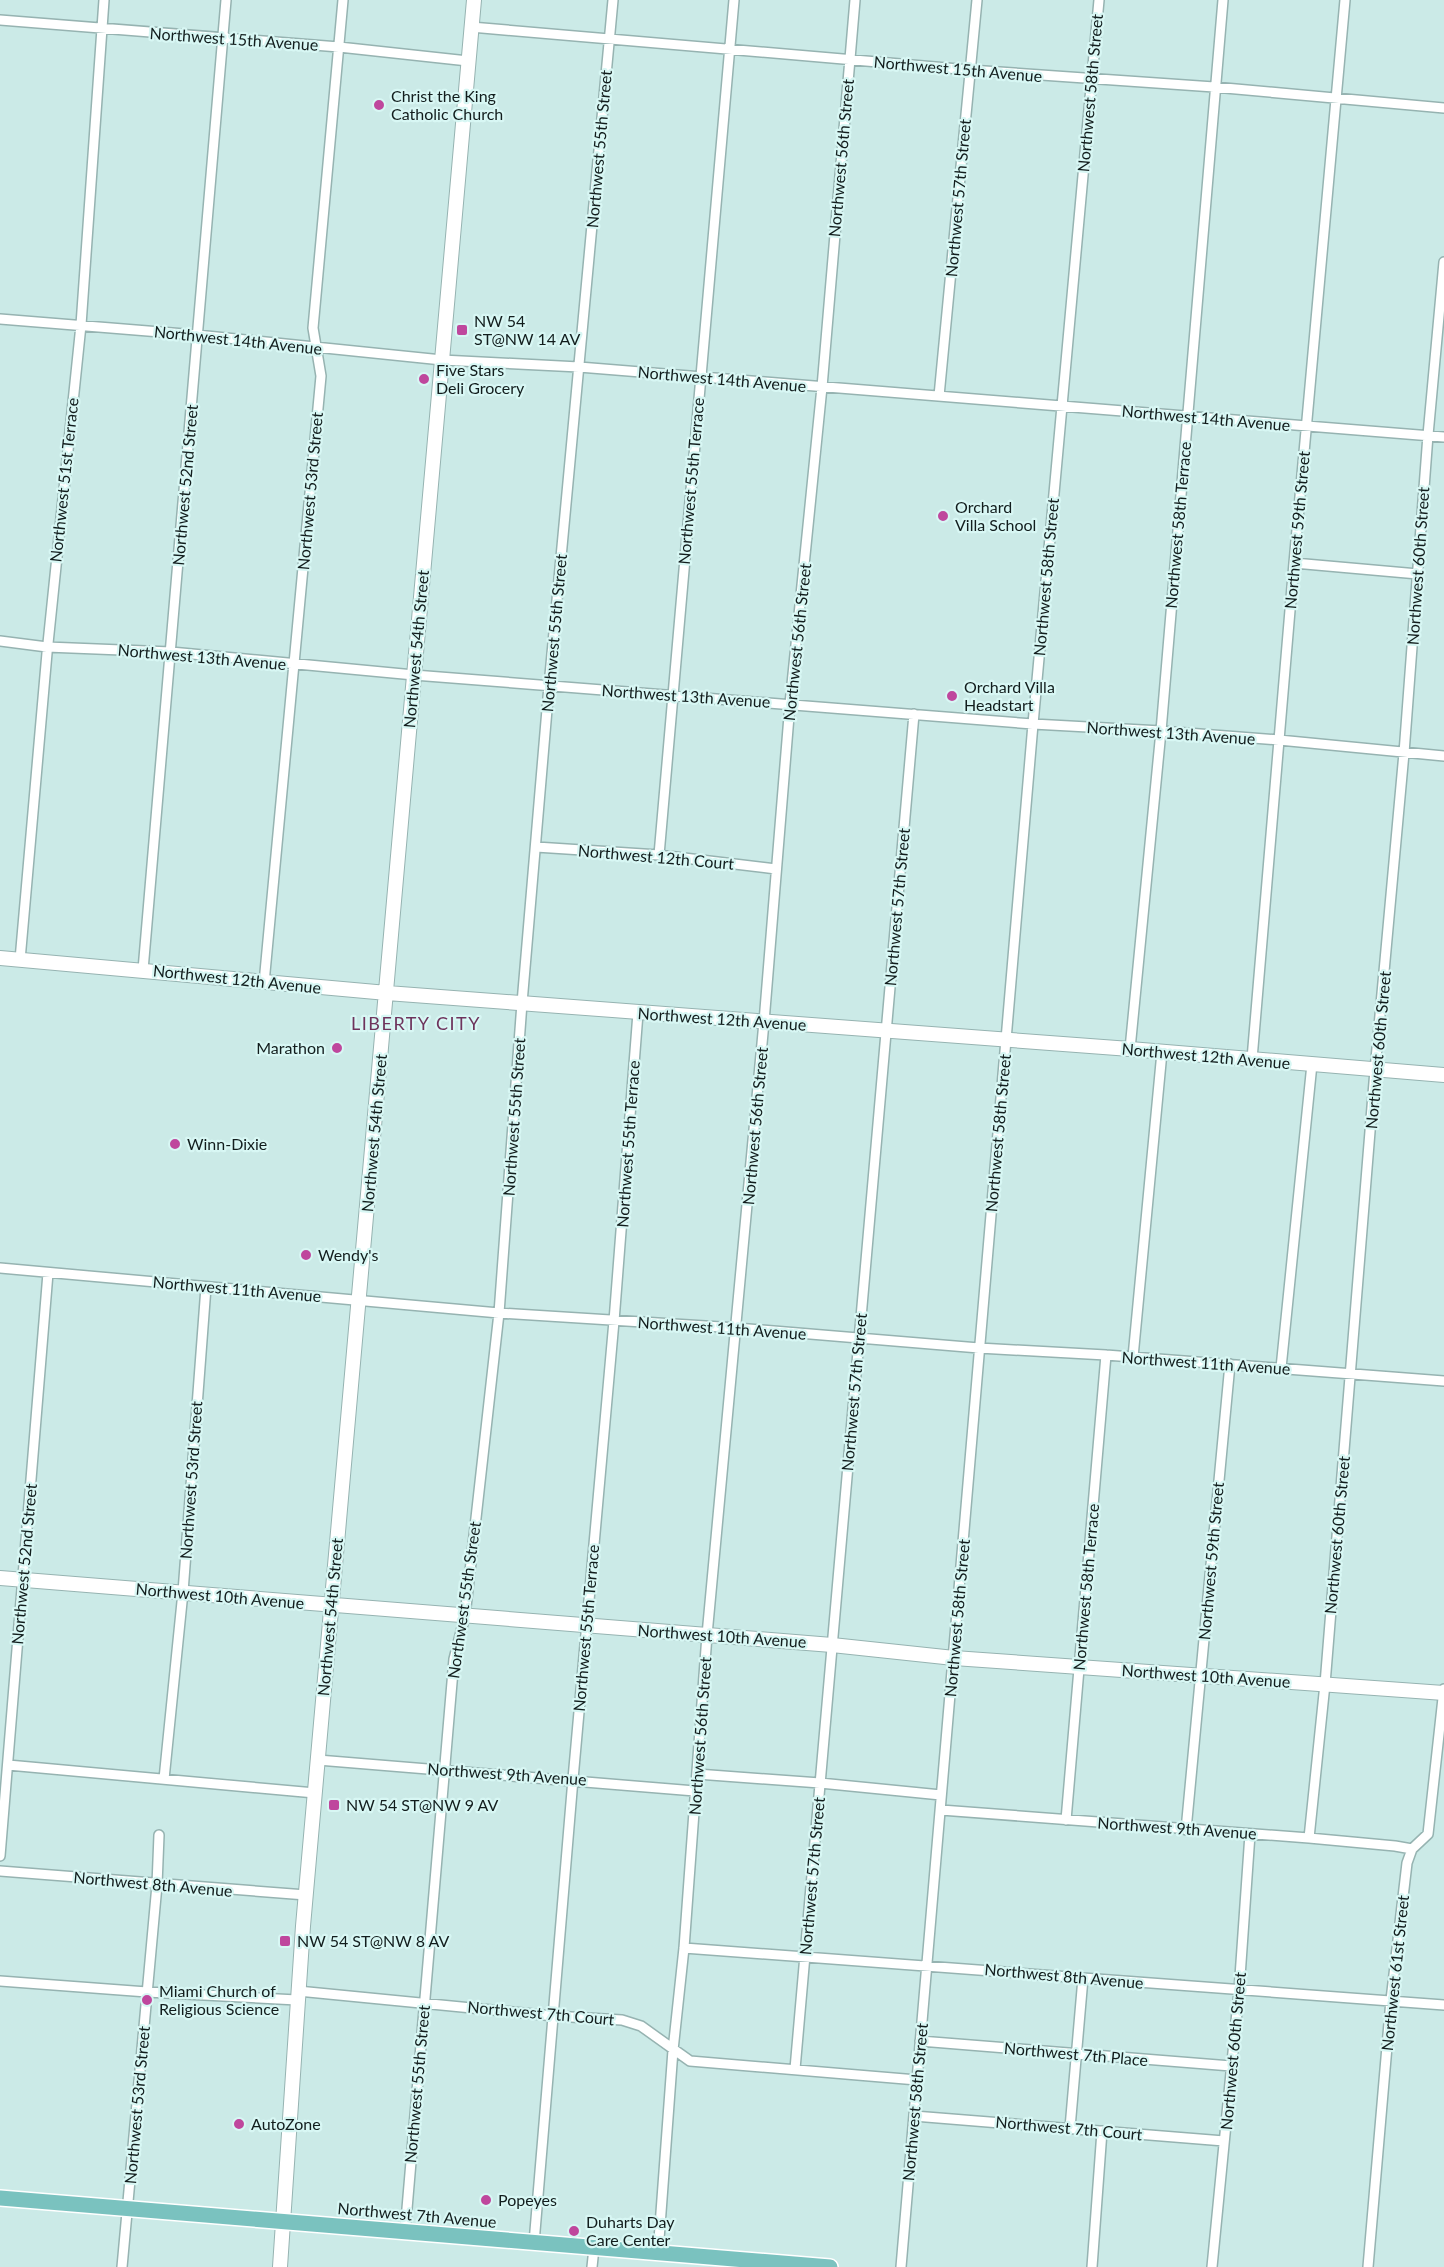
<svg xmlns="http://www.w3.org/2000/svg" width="1444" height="2267" font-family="Lato,sans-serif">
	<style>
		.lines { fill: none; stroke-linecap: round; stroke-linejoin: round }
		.street-casing { stroke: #96b3b1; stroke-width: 12 }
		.secondary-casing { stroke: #96b3b1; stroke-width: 16 }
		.primary-casing { stroke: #fff; stroke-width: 18 }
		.street { stroke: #fff; stroke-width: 9 }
		.secondary { stroke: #fff; stroke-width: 14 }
		.primary { stroke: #7ac2bf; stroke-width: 15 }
		.poi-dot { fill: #bf479d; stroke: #d8f7f4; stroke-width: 2 }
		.labels { text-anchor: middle; stroke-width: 4.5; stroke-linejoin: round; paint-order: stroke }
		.street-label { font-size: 16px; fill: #121d1d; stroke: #d8f7f4 }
		.poi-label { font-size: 16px; fill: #121d1d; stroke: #d8f7f4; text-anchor: start }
		.neighbourhood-label { font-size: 18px; letter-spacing: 1.5px; fill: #6e335c; stroke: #d8f7f4 }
	</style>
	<rect width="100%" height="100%" fill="#cbeae7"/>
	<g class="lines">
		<g class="street-casing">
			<path id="street" d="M0 20 339 47 468 61
				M471 27 970 70 1214 87 1444 108
				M0 319 197 335 442 360 579 367 1444 437
				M939 396 977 0
				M1294 563 1418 574
				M0 641 47 647 171 652 414 675 1033 724 1161 731 1279 740 1444 756
				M536 847 659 855 776 869
				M659 855 734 0
				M20 960 47 653 81 325 104 0
				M143 970 226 0
				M264 983 321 376 313 328 343 0
				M1130 1049 1161 731 1223 0
				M1252 1059 1294 563 1345 0
				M0 1268 499 1313 737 1328 979 1348 1106 1355 1444 1381
				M1133 1357 1162 1052
				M1281 1368 1312 1064
				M318 1760 695 1791
				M8 1765 315 1793
				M697 1774 820 1783 941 1795
				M164 1779 183 1592 206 1287
				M941 1810 1309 1838 1395 1846 1412 1849
				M1066 1820 1106 1355
				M1186 1830 1230 1364
				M1309 1838 1325 1684 1375 1070 1404 753 1428 435 1444 262
				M0 1856 48 1273
				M0 1871 306 1895
				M684 1948 1444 2005
				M0 1981 147 1992 297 2000
				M298 1991 554 2016 622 2020 641 2026 690 2061 917 2080
				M920 2041 1231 2066
				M795 2069 914 714
				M914 2116 1224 2141
				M1070 2128 1083 1978
				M405 2232 454 1659 465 1616 499 1313 522 1003 549 686 613 0
				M534 2243 573 1779 614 1321 638 1013
				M658 2253 673 2050 684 1948 707 1635 764 1022 790 704 822 387 855 0
				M122 2267 157 1885 159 1835
				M592 2267 594 2248
				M901 2267 1033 724 1099 0
				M1092 2267 1102 2131
				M1212 2267 1239 1991 1250 1834
				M1368 2267 1391 2000 1407 1863 1412 1849 1428 1834 1444 1689"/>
		</g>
		<g class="secondary-casing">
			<path id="secondary" d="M0 958 387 993 1130 1049 1444 1075
				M0 1578 832 1645 954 1658 1444 1693
				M280 2267 303 1926 474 0"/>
		</g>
		<g class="primary-casing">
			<path id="primary" d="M0 2198 830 2267"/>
		</g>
		<use href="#street" class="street"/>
		<use href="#secondary" class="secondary"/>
		<use href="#primary" class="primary"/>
	</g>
	<g class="poi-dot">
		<circle cx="379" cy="105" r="6"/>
		<rect x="456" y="324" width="12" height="12" rx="3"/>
		<circle cx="424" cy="379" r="6"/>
		<circle cx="943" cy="516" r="6"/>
		<circle cx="952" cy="696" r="6"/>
		<circle cx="337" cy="1048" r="6"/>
		<circle cx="175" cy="1144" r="6"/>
		<circle cx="306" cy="1255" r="6"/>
		<rect x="328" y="1799" width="12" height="12" rx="3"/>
		<rect x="279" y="1935" width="12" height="12" rx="3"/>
		<circle cx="147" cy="2000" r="6"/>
		<circle cx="239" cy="2124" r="6"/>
		<circle cx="486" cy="2200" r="6"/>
		<circle cx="574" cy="2231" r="6"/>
	</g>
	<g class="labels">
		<g class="street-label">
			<text transform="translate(234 39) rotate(4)" y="6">Northwest 15th Avenue</text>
			<text transform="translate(958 69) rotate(5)" y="6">Northwest 15th Avenue</text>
			<text transform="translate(1090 93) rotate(-85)" y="6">Northwest 58th Street</text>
			<text transform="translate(599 149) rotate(-85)" y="6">Northwest 55th Street</text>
			<text transform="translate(841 158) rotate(-85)" y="6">Northwest 56th Street</text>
			<text transform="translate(958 198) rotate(-85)" y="6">Northwest 57th Street</text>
			<text transform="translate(238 340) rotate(6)" y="6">Northwest 14th Avenue</text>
			<text transform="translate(722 379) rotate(5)" y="6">Northwest 14th Avenue</text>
			<text transform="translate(1206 418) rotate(5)" y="6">Northwest 14th Avenue</text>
			<text transform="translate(64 480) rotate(-84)" y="6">Northwest 51st Terrace</text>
			<text transform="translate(691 481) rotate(-85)" y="6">Northwest 55th Terrace</text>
			<text transform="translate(185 485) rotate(-85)" y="6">Northwest 52nd Street</text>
			<text transform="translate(310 491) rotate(-85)" y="6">Northwest 53rd Street</text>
			<text transform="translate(1178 525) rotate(-85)" y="6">Northwest 58th Terrace</text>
			<text transform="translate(1297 530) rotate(-85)" y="6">Northwest 59th Street</text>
			<text transform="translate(1418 566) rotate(-86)" y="6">Northwest 60th Street</text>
			<text transform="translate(1046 577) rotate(-85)" y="6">Northwest 58th Street</text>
			<text transform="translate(554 633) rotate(-85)" y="6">Northwest 55th Street</text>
			<text transform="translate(797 642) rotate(-84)" y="6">Northwest 56th Street</text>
			<text transform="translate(416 649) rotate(-85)" y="6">Northwest 54th Street</text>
			<text transform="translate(202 657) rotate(5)" y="6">Northwest 13th Avenue</text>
			<text transform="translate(686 696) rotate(4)" y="6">Northwest 13th Avenue</text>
			<text transform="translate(1171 733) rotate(4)" y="6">Northwest 13th Avenue</text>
			<text transform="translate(656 857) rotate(5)" y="6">Northwest 12th Court</text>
			<text transform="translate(897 907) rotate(-85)" y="6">Northwest 57th Street</text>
			<text transform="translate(237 979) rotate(6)" y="6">Northwest 12th Avenue</text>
			<text transform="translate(722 1019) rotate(4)" y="6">Northwest 12th Avenue</text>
			<text transform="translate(1378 1050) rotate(-85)" y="6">Northwest 60th Street</text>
			<text transform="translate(1206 1056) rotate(5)" y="6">Northwest 12th Avenue</text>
			<text transform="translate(514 1117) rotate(-86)" y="6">Northwest 55th Street</text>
			<text transform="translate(755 1126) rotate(-85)" y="6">Northwest 56th Street</text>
			<text transform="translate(374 1133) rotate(-85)" y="6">Northwest 54th Street</text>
			<text transform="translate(998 1133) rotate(-85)" y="6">Northwest 58th Street</text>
			<text transform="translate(628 1144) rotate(-86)" y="6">Northwest 55th Terrace</text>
			<text transform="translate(237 1289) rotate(5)" y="6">Northwest 11th Avenue</text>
			<text transform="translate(722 1328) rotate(4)" y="6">Northwest 11th Avenue</text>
			<text transform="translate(1206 1363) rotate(4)" y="6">Northwest 11th Avenue</text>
			<text transform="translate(854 1392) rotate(-85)" y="6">Northwest 57th Street</text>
			<text transform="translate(191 1480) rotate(-86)" y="6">Northwest 53rd Street</text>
			<text transform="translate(1337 1535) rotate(-85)" y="6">Northwest 60th Street</text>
			<text transform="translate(1211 1561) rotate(-85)" y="6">Northwest 59th Street</text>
			<text transform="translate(24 1564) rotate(-85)" y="6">Northwest 52nd Street</text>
			<text transform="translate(1086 1587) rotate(-85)" y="6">Northwest 58th Terrace</text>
			<text transform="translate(220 1596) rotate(5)" y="6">Northwest 10th Avenue</text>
			<text transform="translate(464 1600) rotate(-82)" y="6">Northwest 55th Street</text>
			<text transform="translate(330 1617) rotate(-85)" y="6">Northwest 54th Street</text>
			<text transform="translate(957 1618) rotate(-85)" y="6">Northwest 58th Street</text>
			<text transform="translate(586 1628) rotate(-85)" y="6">Northwest 55th Terrace</text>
			<text transform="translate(722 1636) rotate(4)" y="6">Northwest 10th Avenue</text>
			<text transform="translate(1206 1676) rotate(4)" y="6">Northwest 10th Avenue</text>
			<text transform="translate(700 1736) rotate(-86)" y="6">Northwest 56th Street</text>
			<text transform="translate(507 1774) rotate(4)" y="6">Northwest 9th Avenue</text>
			<text transform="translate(1177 1828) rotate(4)" y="6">Northwest 9th Avenue</text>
			<text transform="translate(812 1876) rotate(-85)" y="6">Northwest 57th Street</text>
			<text transform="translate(153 1884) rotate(5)" y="6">Northwest 8th Avenue</text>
			<text transform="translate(1395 1973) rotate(-84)" y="6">Northwest 61st Street</text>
			<text transform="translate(1064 1976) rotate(5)" y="6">Northwest 8th Avenue</text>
			<text transform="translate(541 2013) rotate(5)" y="6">Northwest 7th Court</text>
			<text transform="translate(1233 2051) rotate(-85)" y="6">Northwest 60th Street</text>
			<text transform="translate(1076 2054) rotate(5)" y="6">Northwest 7th Place</text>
			<text transform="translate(417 2084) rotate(-85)" y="6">Northwest 55th Street</text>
			<text transform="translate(915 2102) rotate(-85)" y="6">Northwest 58th Street</text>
			<text transform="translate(137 2105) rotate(-85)" y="6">Northwest 53rd Street</text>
			<text transform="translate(1069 2128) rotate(5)" y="6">Northwest 7th Court</text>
			<text transform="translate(417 2215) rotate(5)" y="6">Northwest 7th Avenue</text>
		</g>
		<g class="poi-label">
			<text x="391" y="102">Christ the King<tspan x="391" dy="18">Catholic Church</tspan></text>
			<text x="474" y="327">NW 54<tspan x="474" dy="18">ST@NW 14 AV</tspan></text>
			<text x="436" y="376">Five Stars<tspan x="436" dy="18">Deli Grocery</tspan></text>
			<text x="955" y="513">Orchard<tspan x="955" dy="18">Villa School</tspan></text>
			<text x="964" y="693">Orchard Villa<tspan x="964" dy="18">Headstart</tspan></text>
			<text x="325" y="1054" text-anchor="end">Marathon</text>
			<text x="187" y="1150">Winn-Dixie</text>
			<text x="318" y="1261">Wendy's</text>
			<text x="346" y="1811">NW 54 ST@NW 9 AV</text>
			<text x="297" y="1947">NW 54 ST@NW 8 AV</text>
			<text x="159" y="1997">Miami Church of<tspan x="159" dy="18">Religious Science</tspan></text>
			<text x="251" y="2130">AutoZone</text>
			<text x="498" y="2206">Popeyes</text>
			<text x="586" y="2228">Duharts Day<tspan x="586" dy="18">Care Center</tspan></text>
		</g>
		<g class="neighbourhood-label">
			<text x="416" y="1030">LIBERTY CITY</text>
		</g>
	</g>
</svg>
